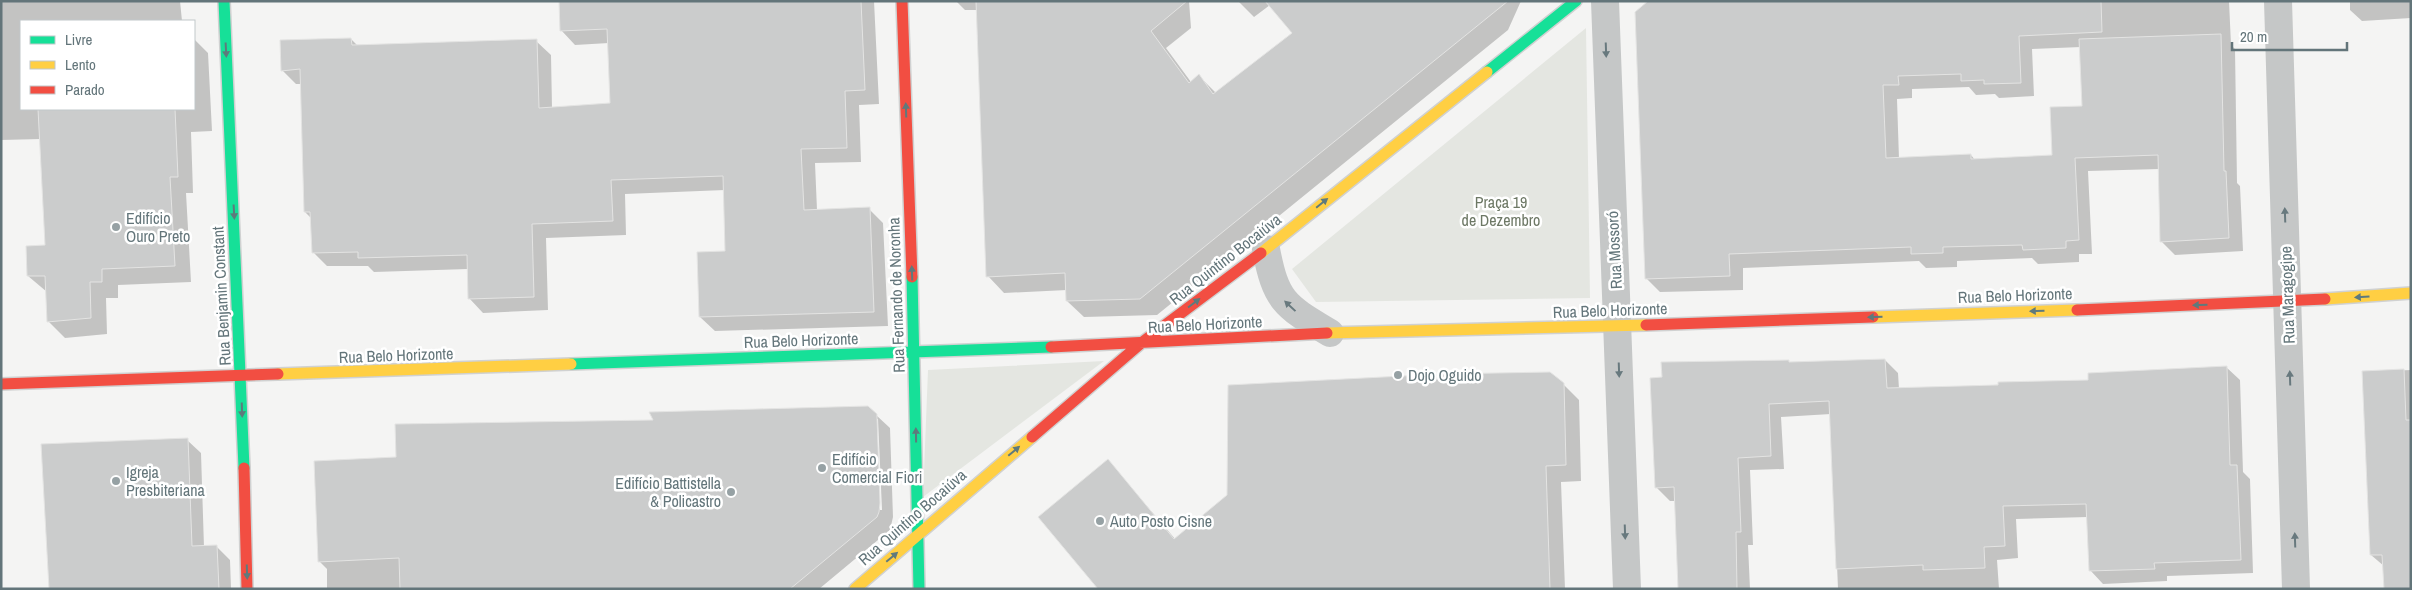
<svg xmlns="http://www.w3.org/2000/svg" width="2412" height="590" font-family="'Archivo Narrow',sans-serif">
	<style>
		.green { fill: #e4e6e1 }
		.shadow { fill: #0003; fill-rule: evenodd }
		.building { fill: #cbcccc; stroke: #e4e4e3 }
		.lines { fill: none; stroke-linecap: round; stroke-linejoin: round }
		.fast-casing { stroke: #d0d1d1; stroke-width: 14 }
		.slow-casing { stroke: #d0d1d1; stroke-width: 14 }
		.jam-casing { stroke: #d0d1d1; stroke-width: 14 }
		.street { stroke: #c5c7c7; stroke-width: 28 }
		.fast { stroke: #16e098; stroke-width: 11 }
		.slow { stroke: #ffcf43; stroke-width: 11 }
		.jam { stroke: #f24e42; stroke-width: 11 }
		.oneway { fill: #5f7a7c }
		.oneway2 { fill: #68797e }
		.poi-dot { fill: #96a1a4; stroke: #fff; stroke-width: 2 }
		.labels { text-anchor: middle; stroke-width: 5; stroke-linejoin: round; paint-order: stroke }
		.park-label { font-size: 16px; fill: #6d7865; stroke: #fff }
		.poi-label { font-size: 16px; fill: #63757a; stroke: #fff; text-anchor: start }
		.street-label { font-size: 16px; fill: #63757a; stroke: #fff }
	</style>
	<rect width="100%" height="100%" fill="#f4f4f3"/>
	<path class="green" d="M1586 28 1590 298 1316 302 1292 269Z
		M1104 361 923 497 928 370Z"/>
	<path class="shadow" d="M1 1H180L182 21H21V109H194V39L208 53 212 131 191 132 193 193H186L191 282 118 285V298H106L107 334 65 338 48 321 47 292 28 276 47 246 41 139 1 140Z
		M560 1H874L879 104 859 105 861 162 815 163 817 210 869 209 883 223 888 326 715 331 700 317 727 252 725 190 625 194 626 235 546 238 548 310 483 313 469 298 468 269 374 272 368 266H327L313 252 312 219 305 212 302 84H296L282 70 351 39 358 46 536 41 551 55 552 108 611 105 609 43 575 45 561 30Z
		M956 1H1189L1191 28 1166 48 1191 82 1199 76 1216 93 1293 34 1270 5 1254 17 1238 1H1521L1508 30 1157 315 1084 317 1067 301V290L1004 293 988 276 978 10H965Z
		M2096 1H2229L2231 45 2235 49 2237 183 2240 186 2243 251 2175 255 2161 241 2159 169 2088 171 2092 254H2079V262L2038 264 2032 258 1957 261V267L1926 268 1919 261 1743 268V290L1660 292 1646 278 1636 12ZM2081 47 2084 107 2053 156 1975 160 1971 155 1899 159 1897 99 1912 98V89L1969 87 1976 95 1995 94 1999 98 2034 96 2032 49Z
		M2350 1H2411V18L2362 21 2350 10Z
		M1885 360 1898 373 1899 389 2090 381 2226 367 2240 380 2243 472 2250 479 2253 573 2167 576V581L2103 584 2090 570 2088 517 2016 519 2018 558 1997 560 1999 589H1838L1831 414 1781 417 1784 469 1750 470 1753 545H1748L1750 589H1666L1679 588 1676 501H1670L1657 488 1790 363Z
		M2411 370V589L2371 555 2363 372Z
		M1563 384 1579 400 1581 481 1561 482 1565 589H1100L1108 461 1176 540Z
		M876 415 890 428 893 517 890 530 819 589H327V569L319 561 397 458 655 421ZM876 419H878L882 510H880Z
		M187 440 201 453 204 547H217L230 560 231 589H50Z"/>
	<path class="building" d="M559 1H861L865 90 845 91 847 148 801 149 804 210 870 207 874 312 699 317 697 252 725 251 723 176 611 180 613 221 532 224 534 297 468 299 467 255 358 258V252L312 253 310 212H304L300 69 281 71 280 40 351 38 352 45 537 39 539 108 610 103 607 29 560 31Z
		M976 1H1187L1151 31 1189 83 1199 74 1213 94 1292 33 1265 1H1508L1140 299 1066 301 1065 273 986 277Z
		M1648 1H2101L2102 32 2019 36 2021 83 1984 84V80L1961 81V74L1898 76 1899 85H1883L1886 158 1971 154V159L2052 155 2050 107 2082 106 2079 39 2221 34 2224 171H2226L2229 238 2160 242 2158 155 2075 158 2079 240 2066 241V248L2023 250 2022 245 1943 247V253L1911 254V247L1729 254 1730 276 1645 279 1635 12Z
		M38 109H175L178 177H170L175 266 102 269V282H90L91 318 47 322 45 276H27L26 246 45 245Z
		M1885 359 1887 388 1998 385V382L2088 380V373L2227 366 2230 465H2237L2241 560 2154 563 2155 569 2089 571 2086 504 2003 506 2005 546 1984 547 1985 568 1923 570V565L1836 569 1829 401 1769 404 1771 456 1738 458 1741 532H1736L1737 589H1678L1674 487 1655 488 1650 378 1662 377 1661 362 1789 360V362Z
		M2404 369 2406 420H2411V589H2384L2382 555H2370L2362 371Z
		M1550 372 1564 383 1566 465 1546 466 1550 589H1098L1038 517 1108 459 1174 539 1227 495 1228 385 1441 374Z
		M868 406 877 414V417L880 503 879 512 877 517 790 589H400L399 558 318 562 314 461 396 457 395 424 653 420 649 412Z
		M188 438 192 546 217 545 219 589H49L41 444Z"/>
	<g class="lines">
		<g class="fast-casing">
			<path id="fast" d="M224 1 244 468
				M1487 72 1576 1
				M912 277 919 589
				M571 364 1051 347"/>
		</g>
		<g class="slow-casing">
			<path id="slow" d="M1261 253 1487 72
				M2325 299 2411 293
				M1873 317 2077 310
				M1327 333 1646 325
				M278 374 571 364
				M855 589 1032 437"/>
		</g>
		<g class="jam-casing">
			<path id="jam" d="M902 1 912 277
				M2077 310 2325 299
				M1646 325 1873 317
				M1051 347 1327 333
				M1 384 278 374
				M1032 437 1140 344 1261 253
				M244 468 247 589"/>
		</g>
		<path class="street" d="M1605 1 1627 589
			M2278 1 2296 589
			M1266 249C1276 302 1285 306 1330 333"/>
		<use href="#fast" class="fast"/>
		<use href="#slow" class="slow"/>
		<use href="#jam" class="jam"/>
	</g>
	<defs><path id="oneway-solid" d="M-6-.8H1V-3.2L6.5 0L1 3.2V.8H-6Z" transform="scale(1.25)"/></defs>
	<g class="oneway">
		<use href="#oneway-solid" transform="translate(226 50) rotate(87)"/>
		<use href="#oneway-solid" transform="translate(906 110) rotate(-92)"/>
		<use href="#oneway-solid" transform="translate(1322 203) rotate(-39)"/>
		<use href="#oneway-solid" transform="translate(234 212) rotate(87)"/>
		<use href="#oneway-solid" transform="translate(912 273) rotate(-92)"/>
		<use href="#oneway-solid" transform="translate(2362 297) rotate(176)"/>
		<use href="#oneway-solid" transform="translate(1194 303) rotate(-37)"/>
		<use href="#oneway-solid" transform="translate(2200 305) rotate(178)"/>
		<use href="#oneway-solid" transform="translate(2037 311) rotate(178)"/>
		<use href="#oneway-solid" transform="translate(1875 317) rotate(178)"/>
		<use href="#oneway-solid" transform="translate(242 410) rotate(88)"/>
		<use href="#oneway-solid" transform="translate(916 435) rotate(-91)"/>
		<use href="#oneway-solid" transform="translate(1014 451) rotate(-40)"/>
		<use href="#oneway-solid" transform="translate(892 557) rotate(-40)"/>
		<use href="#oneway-solid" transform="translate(247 572) rotate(88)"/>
	</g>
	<g class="oneway2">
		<use href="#oneway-solid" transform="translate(1606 50) rotate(88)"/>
		<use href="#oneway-solid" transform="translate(2285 215) rotate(-92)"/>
		<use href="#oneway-solid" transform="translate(1290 306) rotate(-137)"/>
		<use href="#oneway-solid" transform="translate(1619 370) rotate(88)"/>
		<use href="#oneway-solid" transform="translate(2290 378) rotate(-92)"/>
		<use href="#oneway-solid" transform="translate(1625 532) rotate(88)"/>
		<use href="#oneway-solid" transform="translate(2295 540) rotate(-92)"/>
	</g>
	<g class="poi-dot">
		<circle cx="116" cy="227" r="5"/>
		<circle cx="1398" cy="375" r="5"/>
		<circle cx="822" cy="468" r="5"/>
		<circle cx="116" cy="481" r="5"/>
		<circle cx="731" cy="492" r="5"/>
		<circle cx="1100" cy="521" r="5"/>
	</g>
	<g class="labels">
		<g class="park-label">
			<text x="1501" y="208">Praça 19<tspan x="1501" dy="18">de Dezembro</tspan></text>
		</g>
		<g class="poi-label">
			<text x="126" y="224">Edifício<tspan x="126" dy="18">Ouro Preto</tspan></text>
			<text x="1408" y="381">Dojo Oguido</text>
			<text x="832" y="465">Edifício<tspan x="832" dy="18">Comercial Fiori</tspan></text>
			<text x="126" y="478">Igreja<tspan x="126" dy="18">Presbiteriana</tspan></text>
			<text x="721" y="489" text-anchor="end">Edifício Battistella<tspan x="721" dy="18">&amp; Policastro</tspan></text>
			<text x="1110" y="527">Auto Posto Cisne</text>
		</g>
		<g class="street-label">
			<text transform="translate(1614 250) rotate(-93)" y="6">Rua Mossoró</text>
			<text transform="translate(1225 259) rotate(-38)" y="6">Rua Quintino Bocaiúva</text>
			<text transform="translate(896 295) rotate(-92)" y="6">Rua Fernando de Noronha</text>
			<text transform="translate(2015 295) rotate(-2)" y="6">Rua Belo Horizonte</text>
			<text transform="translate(2287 295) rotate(-92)" y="6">Rua Maragogipe</text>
			<text transform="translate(221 296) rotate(-93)" y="6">Rua Benjamin Constant</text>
			<text transform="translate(1610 310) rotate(-2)" y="6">Rua Belo Horizonte</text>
			<text transform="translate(1205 324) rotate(-3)" y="6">Rua Belo Horizonte</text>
			<text transform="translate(801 340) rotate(-2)" y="6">Rua Belo Horizonte</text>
			<text transform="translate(396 355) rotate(-2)" y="6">Rua Belo Horizonte</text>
			<text transform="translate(912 517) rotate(-41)" y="6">Rua Quintino Bocaiúva</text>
		</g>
	</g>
	<rect width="2412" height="590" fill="none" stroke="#63757a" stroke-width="5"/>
	<rect x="20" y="20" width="175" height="90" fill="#ffffff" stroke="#c1c8ca"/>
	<rect x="30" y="36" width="25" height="8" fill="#16e098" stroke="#c1c8ca"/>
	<text x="65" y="45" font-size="15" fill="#63757a">Livre</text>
	<rect x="30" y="61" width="25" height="8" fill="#ffcf43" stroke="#c1c8ca"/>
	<text x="65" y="70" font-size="15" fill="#63757a">Lento</text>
	<rect x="30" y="86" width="25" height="8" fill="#f24e42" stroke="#c1c8ca"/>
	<text x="65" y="95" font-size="15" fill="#63757a">Parado</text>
	<path d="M2232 42v8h115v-8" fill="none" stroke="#63757a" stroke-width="2.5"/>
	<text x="2240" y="42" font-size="15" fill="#63757a" stroke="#ffffff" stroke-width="4" paint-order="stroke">20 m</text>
</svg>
